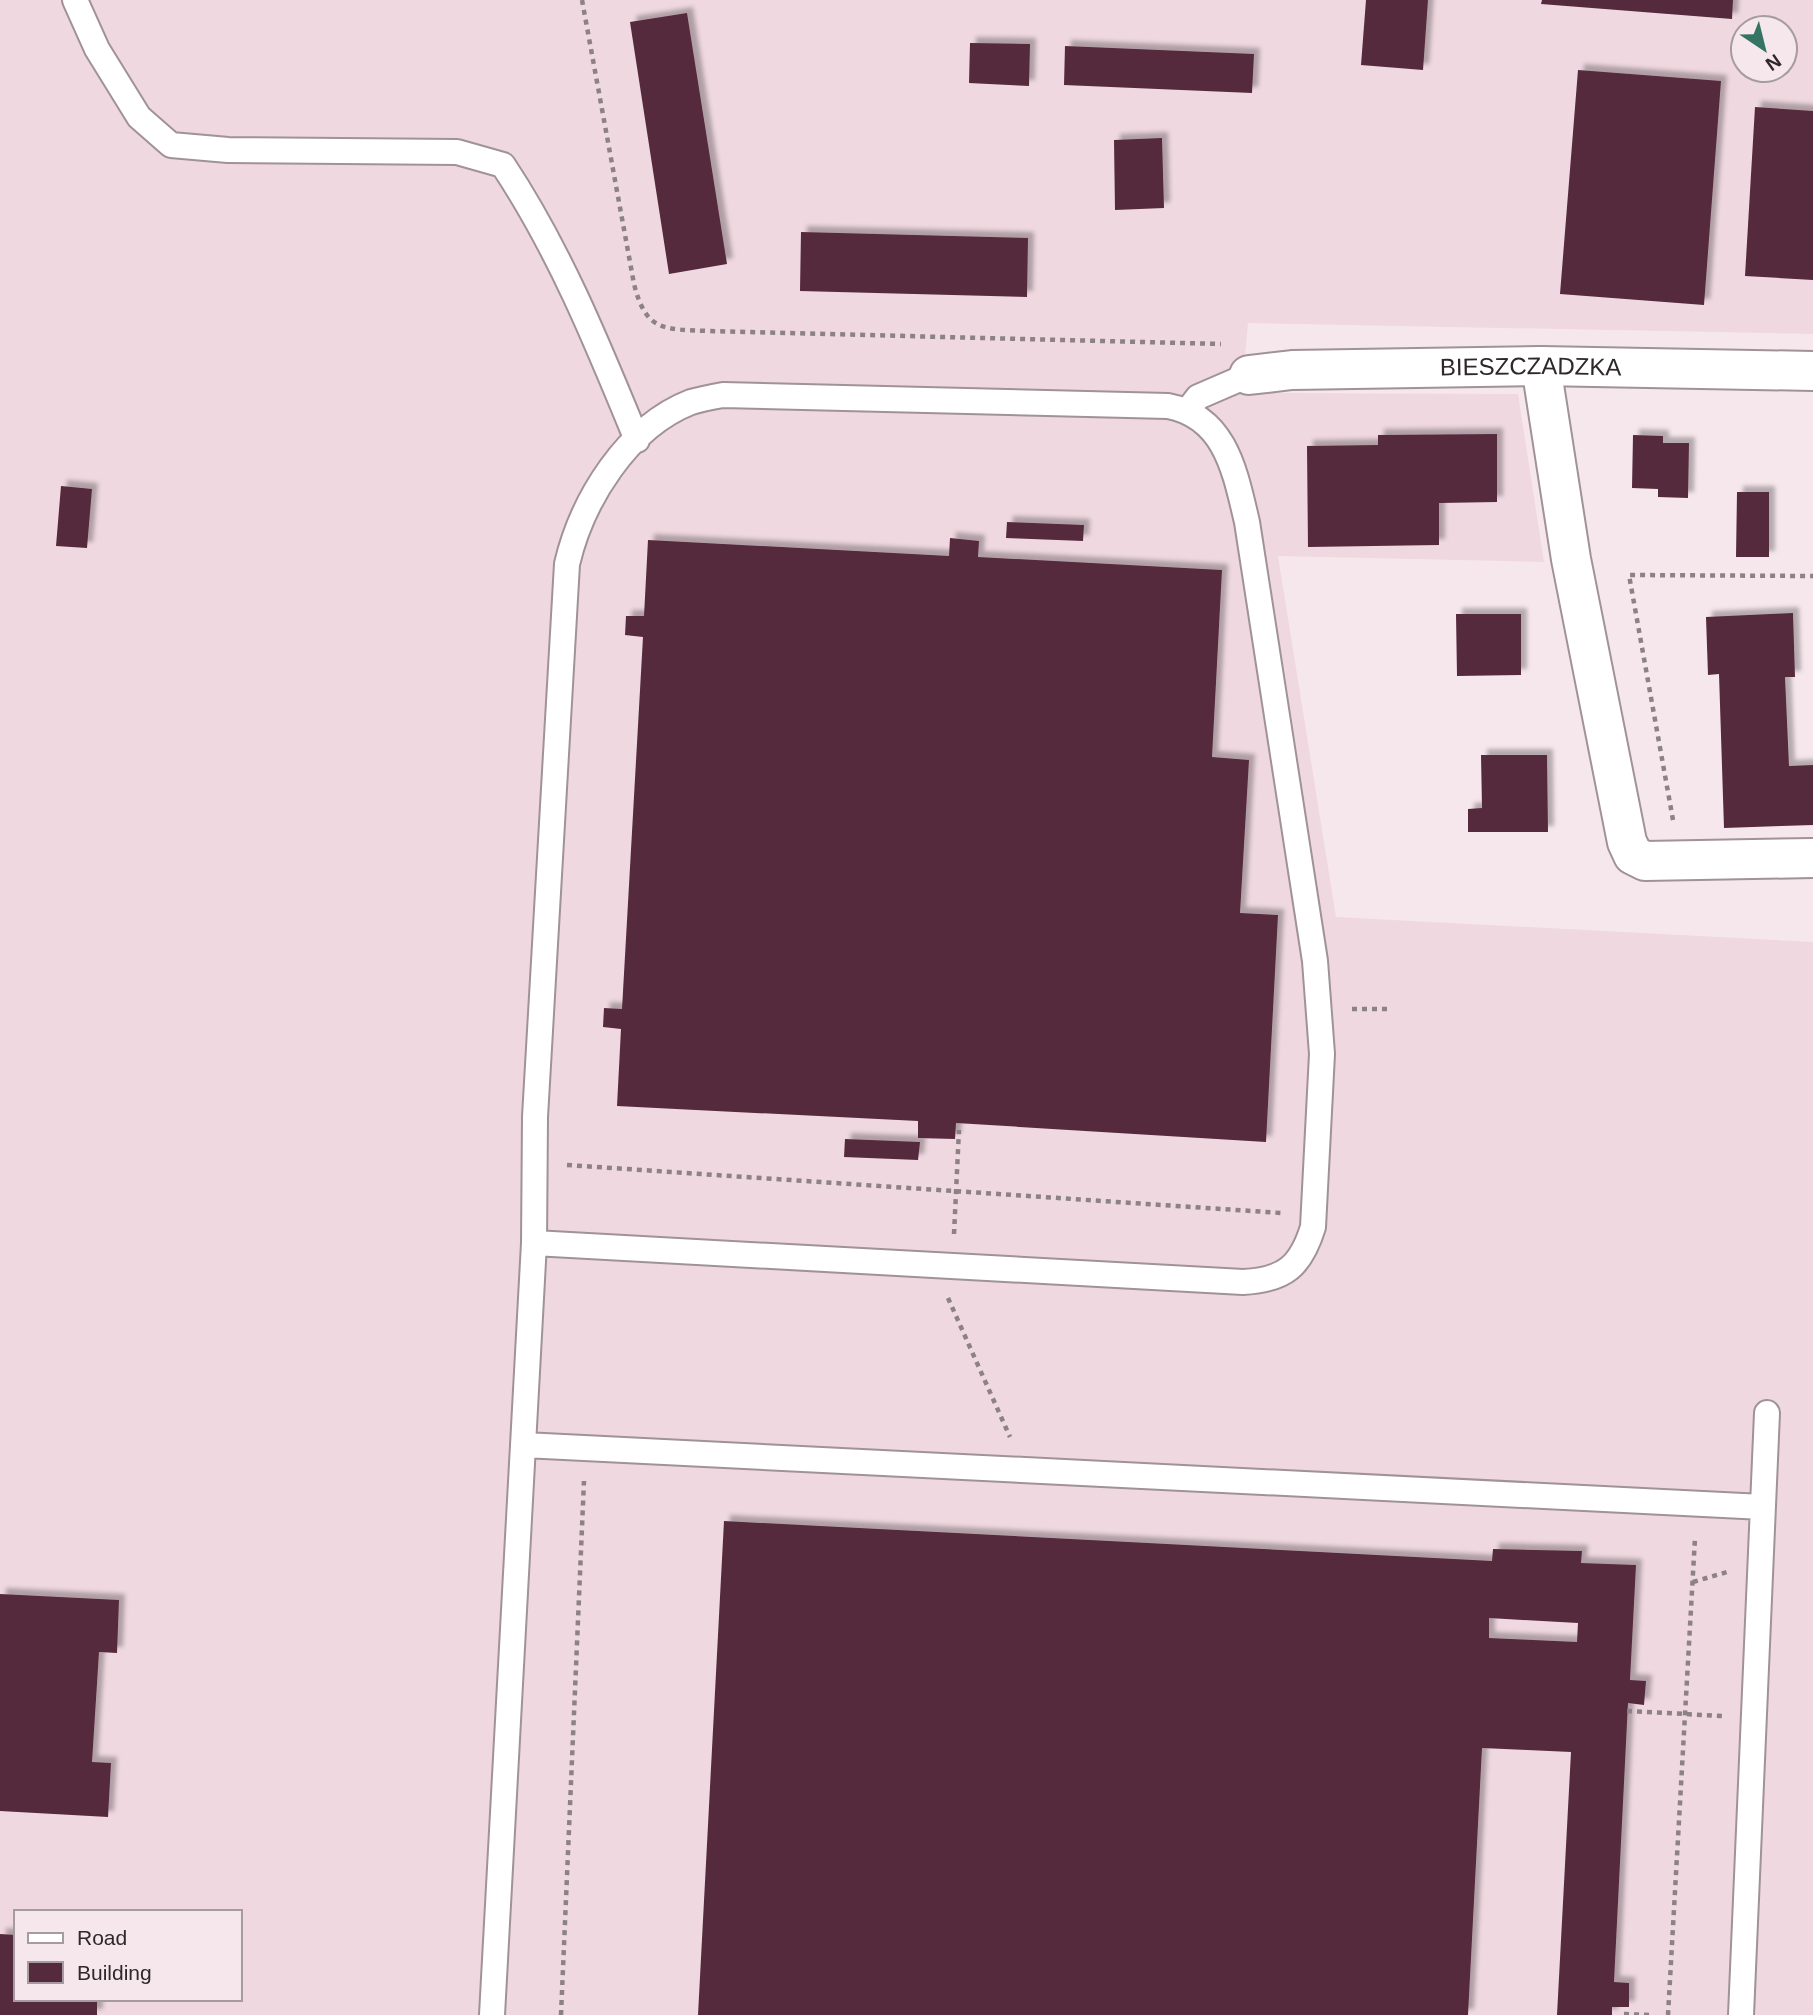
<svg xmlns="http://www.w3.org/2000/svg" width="1813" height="2015" font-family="Helvetica,sans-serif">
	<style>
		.built { fill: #efd8e0; fill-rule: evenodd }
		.building { fill: #552a3c; fill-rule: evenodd; filter: url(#shadow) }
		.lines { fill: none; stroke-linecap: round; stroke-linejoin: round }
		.service-casing { stroke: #a09297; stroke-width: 28 }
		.minor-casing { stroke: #a09297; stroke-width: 42 }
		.path { stroke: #8c8285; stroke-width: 4.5; stroke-dasharray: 5 5; stroke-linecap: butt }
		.service { stroke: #fff; stroke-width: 24 }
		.minor { stroke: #fff; stroke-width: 38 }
		.labels { text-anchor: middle; stroke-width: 7; stroke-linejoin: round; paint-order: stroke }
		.street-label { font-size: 24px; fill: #2e282a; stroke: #f6e7ec }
	</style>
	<defs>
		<filter id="shadow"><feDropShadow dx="6" dy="-6" stdDeviation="2" flood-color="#0004"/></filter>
	</defs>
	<rect width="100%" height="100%" fill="#f6e7ec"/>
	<path class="built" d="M0 0H1813V334L1248 323 1245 355 1252 393 1518 394 1544 562 1278 556 1336 917 1813 942V2015H0ZM1743 28H1785V70H1743ZM16 1912H240V1999H16Z"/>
	<path class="building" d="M1366 0H1428L1423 70 1361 65Z
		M1542 0H1733L1732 19 1541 4Z
		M687 13 727 264 669 274 630 22Z
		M970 43 1030 44 1029 86 969 83Z
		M1065 46 1254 54 1252 93 1064 85Z
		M1578 70 1721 81 1704 305 1560 294Z
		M1755 107 1813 111V280L1745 276Z
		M1162 138 1164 208 1115 210 1114 140Z
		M801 232 1028 238 1027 297 800 291Z
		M1497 434V502L1439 503V545L1308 547 1307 446 1378 445V435Z
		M1633 435 1663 436V443H1689L1688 498 1658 497V489L1632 488Z
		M61 486 92 489 87 548 56 546Z
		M1737 492H1769V557H1736Z
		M1007 522 1084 525 1083 541 1006 538Z
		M950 538 979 541 978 557 1222 570 1212 757 1249 760 1240 913 1278 915 1266 1142 956 1123 955 1139 918 1138V1121L617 1106 621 1029 603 1027 604 1008 622 1009 643 637 625 635 626 616H644L648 540 949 556Z
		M1793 613 1795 677H1785L1789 766 1813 765V825L1724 828 1719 674 1708 675 1706 617Z
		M1456 614H1521V675L1457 676Z
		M1481 755H1547L1548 832H1468V809L1482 808Z
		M845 1139 920 1142 918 1160 844 1157Z
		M724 1521 1492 1561 1493 1549 1582 1551 1581 1563 1636 1565 1630 1680 1646 1681 1644 1705 1628 1703 1614 1982 1629 1983V2007H1612V2015H1557L1571 1752 1482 1748 1468 2015H698ZM1489 1618 1578 1623 1577 1642 1489 1638Z
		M0 1594 119 1600 117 1653 99 1652 92 1762 111 1763 108 1817 0 1811Z
		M0 1934 16 1935V1999H97V2015H0Z"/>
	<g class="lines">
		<g class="service-casing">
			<path id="service" d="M75 0 97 49 139 117 171 145 228 150 457 152 503 165C560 251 598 345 637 440
				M1188 410 1198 397 1249 375
				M524 1445 1763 1507
				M492 2015 534 1243 1243 1282C1285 1280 1301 1266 1313 1227L1322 1054 1315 961 1247 522C1235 472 1226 417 1168 406L723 395C712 397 701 399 691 402 627 427 582 500 567 564L535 1117 534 1243
				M1741 2015 1767 1413"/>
		</g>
		<g class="minor-casing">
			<g id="minor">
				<path d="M1541 366 1571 559 1627 842 1633 855 1645 861 1813 858"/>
				<path id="s1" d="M1249 375 1292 370 1541 366 1813 371"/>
			</g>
		</g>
		<path class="path" d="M582 0 634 284C646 332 664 329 708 331L1221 344
			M1673 820 1629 575 1813 576
			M1352 1009H1388
			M567 1165 1281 1213
			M954 1234 959 1130
			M948 1298 1010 1437
			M1693 1582 1727 1572
			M1627 1711 1723 1716
			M1624 2014 1650 2015
			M561 2015 584 1481
			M1668 2015 1695 1538"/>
		<use href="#service" class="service"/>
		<use href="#minor" class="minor"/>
	</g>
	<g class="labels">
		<g class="street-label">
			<text dy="8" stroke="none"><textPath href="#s1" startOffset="282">BIESZCZADZKA</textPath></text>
		</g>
	</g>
	<rect x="14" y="1910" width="228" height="91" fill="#f6e7ec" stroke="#a69b9e" stroke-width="2"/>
	<rect x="28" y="1933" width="35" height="10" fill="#ffffff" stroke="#a69b9e" stroke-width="2"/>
	<text x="77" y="1945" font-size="21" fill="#2e282a">Road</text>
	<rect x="28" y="1962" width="35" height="21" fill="#552a3c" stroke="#a69b9e" stroke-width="2"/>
	<text x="77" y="1980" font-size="21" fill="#2e282a">Building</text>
	<g transform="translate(1764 49) rotate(145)"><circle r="33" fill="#f6e7ec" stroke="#a69b9e" stroke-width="2"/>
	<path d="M0-5L12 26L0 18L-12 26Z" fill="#357463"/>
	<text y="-10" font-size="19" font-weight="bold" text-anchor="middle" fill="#2e282a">N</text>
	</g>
</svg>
